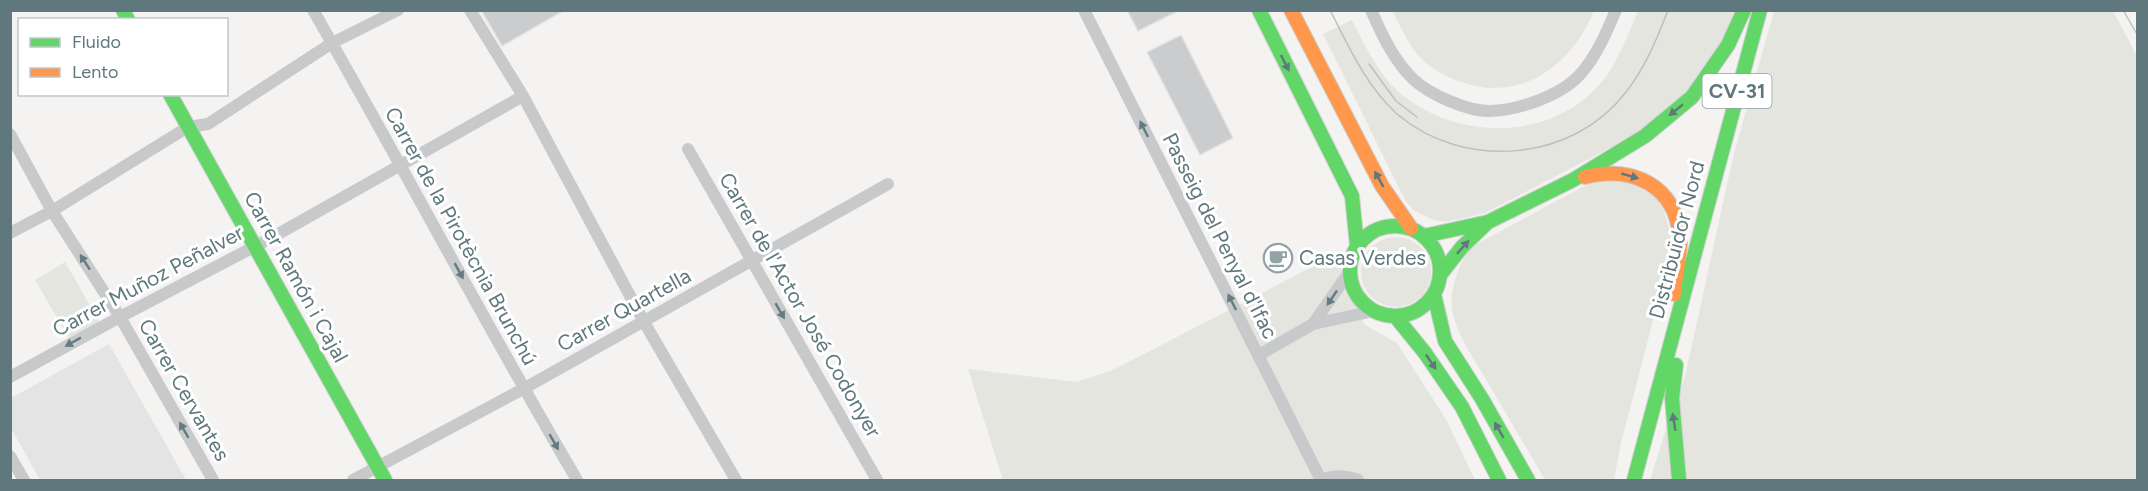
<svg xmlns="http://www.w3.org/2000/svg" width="2148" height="491" font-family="Figtree,sans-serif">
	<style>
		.built { fill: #e3e4e3 }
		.green { fill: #e4e5df }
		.building { fill: #cbcccd; stroke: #e3e2e2; stroke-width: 1.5 }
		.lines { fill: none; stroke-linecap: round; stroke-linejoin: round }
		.fast-casing { stroke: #cfd0d0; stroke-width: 16 }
		.slow-casing { stroke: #cfd0d0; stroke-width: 16 }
		.street { stroke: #c8c9ca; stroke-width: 12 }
		.fast { stroke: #63d668; stroke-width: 14 }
		.slow { stroke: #ff974d; stroke-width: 14 }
		.tram { stroke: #bebfc0; stroke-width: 1.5 }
		.oneway { fill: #5f787d }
		.oneway2 { fill: #647c81 }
		.labels { text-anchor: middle; stroke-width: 6; stroke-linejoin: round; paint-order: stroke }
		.shield { fill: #fff; stroke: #8fa0a4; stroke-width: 1.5 }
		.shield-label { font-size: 20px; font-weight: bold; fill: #5f787d }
		.street-label { font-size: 21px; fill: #5f787d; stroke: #fff }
		.poi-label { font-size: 21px; fill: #5f787d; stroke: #fff; text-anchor: start }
	</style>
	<rect width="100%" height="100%" fill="#f4f3f2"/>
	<path class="built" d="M109 344 186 480H40L11 428V398Z"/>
	<path class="green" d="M1392 11H1594C1572 64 1523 102 1464 83 1447 78 1429 68 1417 54 1407 42 1400 25 1392 11Z
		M1638 11H1735L1726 34 1685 95 1637 134 1485 213 1446 222 1433 220 1413 210 1404 198 1323 34 1352 20C1365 45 1378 74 1400 93 1461 145 1566 141 1611 69 1622 51 1630 30 1638 11Z
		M1774 11H2113L2137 56V480H1650L1665 432 1685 377 1733 157Z
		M1610 179 1640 184 1661 202 1672 238 1667 267 1621 443 1614 480H1545C1526 447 1506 414 1487 381 1474 359 1457 335 1452 310 1449 290 1459 261 1473 246L1588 184Z
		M1361 272a35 35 0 1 1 70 0a35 35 0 1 1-70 0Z
		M1335 255 1365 325 1397 343 1447 421 1475 480H1003L968 369 1076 382 1113 370Z
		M65 262 99 321 98 324 70 340 35 280Z"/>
	<path class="building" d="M481 10H565L502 46Z
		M1127 10H1180L1138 31Z
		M1181 35 1233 138 1200 155 1147 52Z"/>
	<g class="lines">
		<g class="fast-casing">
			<path id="fast" d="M123 10 128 20
				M1259 10 1352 196 1357 246
				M170 94 385 480
				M1350 271a45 45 0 1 1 90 0a45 45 0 1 1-90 0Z
				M1424 236 1488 222 1573 180 1645 136 1692 97 1728 45 1744 10
				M1440 275 1462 247 1488 222
				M1434 294 1445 341 1482 399 1528 480
				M1395 316 1425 353 1462 407 1499 480
				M1676 365 1672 398 1679 480
				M1634 480 1760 10"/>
		</g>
		<g class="slow-casing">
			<path id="slow" d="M1291 10 1382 186 1411 228
				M1585 177C1632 165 1676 185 1680 238 1681 257 1675 275 1674 294"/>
		</g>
		<path class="street" d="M313 10C403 166 486 326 577 480
			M470 10 523 96 644 322 736 480
			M1084 10 1321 480
			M1371 10C1382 35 1394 61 1414 80 1431 95 1467 111 1489 111 1520 110 1564 95 1583 71 1598 53 1607 31 1616 10
			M10 134 52 211 120 317 213 480
			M688 149 877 480
			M10 233 52 211 188 127 208 124 332 43 398 10
			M1313 324 1350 271
			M1259 355 1313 324 1374 311
			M10 377 120 317 271 238 523 96
			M10 456 24 480
			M353 480 523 389 888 184
			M1321 480C1335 475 1344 475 1358 480"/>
		<use href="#fast" class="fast"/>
		<use href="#slow" class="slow"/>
		<path class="tram" d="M1330 10C1349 47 1366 86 1397 114 1464 171 1573 162 1626 92 1645 68 1657 39 1668 10
			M2123 10 2138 36
			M1369 64 1396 101 1417 117"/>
	</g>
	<defs><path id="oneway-solid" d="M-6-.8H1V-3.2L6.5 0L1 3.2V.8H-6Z" transform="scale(1.5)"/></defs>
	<g class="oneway">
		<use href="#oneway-solid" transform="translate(1285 63) rotate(63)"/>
		<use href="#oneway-solid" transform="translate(1676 110) rotate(141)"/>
		<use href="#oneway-solid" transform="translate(1630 176) rotate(16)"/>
		<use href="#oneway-solid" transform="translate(1379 179) rotate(-119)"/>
		<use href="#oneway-solid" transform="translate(1463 247) rotate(-48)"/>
		<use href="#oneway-solid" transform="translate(1431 362) rotate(56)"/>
		<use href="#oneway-solid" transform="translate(1674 422) rotate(-99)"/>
		<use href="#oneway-solid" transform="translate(1499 430) rotate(-120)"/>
	</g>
	<g class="oneway2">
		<use href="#oneway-solid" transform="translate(1144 129) rotate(-117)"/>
		<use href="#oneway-solid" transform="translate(85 262) rotate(-123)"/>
		<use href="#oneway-solid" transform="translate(459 271) rotate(61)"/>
		<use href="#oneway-solid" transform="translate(1332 298) rotate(124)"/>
		<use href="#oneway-solid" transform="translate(1232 302) rotate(-117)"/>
		<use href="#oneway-solid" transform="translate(780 311) rotate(60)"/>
		<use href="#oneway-solid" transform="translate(73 342) rotate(151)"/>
		<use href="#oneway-solid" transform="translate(184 430) rotate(-120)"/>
		<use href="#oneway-solid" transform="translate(554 442) rotate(60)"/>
	</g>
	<defs>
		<g id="cafe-ring" transform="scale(1.5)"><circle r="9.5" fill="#fff" stroke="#93a3a6" stroke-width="1.5"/><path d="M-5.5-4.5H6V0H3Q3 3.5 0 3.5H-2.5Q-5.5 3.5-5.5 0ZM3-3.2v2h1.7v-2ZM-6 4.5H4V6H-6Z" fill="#93a3a6"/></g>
	</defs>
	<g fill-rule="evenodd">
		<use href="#cafe-ring" x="1278" y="258"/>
	</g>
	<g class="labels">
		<rect class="shield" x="1702.5" y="74" width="69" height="34" rx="4.5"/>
		<g class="shield-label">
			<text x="1737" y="98">CV-31</text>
		</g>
		<g class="street-label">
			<text transform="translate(461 236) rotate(61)" y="7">Carrer de la Pirotècnia Brunchú</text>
			<text transform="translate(1220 236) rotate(63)" y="7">Passeig del Penyal d'Ifac</text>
			<text transform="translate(1677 240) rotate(-75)" y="7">Distribuïdor Nord</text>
			<text transform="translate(296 277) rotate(61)" y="7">Carrer Ramón i Cajal</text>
			<text transform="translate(148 281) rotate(-28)" y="7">Carrer Muñoz Peñalver</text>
			<text transform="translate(800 305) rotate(60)" y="7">Carrer de l'Actor José Codonyer</text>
			<text transform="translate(624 310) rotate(-29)" y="7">Carrer Quartella</text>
			<text transform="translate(184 390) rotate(60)" y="7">Carrer Cervantes</text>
		</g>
		<g class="poi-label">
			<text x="1299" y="265">Casas Verdes</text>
		</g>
	</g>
	<rect width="2148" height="491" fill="none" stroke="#5f787d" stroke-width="24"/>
	<rect x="18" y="18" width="210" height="78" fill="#ffffff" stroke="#bfc9cb" stroke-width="1.5"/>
	<rect x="30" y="38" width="30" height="9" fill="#63d668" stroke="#bfc9cb" stroke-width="1.5"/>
	<text x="72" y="48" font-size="18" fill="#5f787d">Fluido</text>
	<rect x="30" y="68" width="30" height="9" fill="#ff974d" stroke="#bfc9cb" stroke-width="1.5"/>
	<text x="72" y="78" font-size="18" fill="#5f787d">Lento</text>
</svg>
